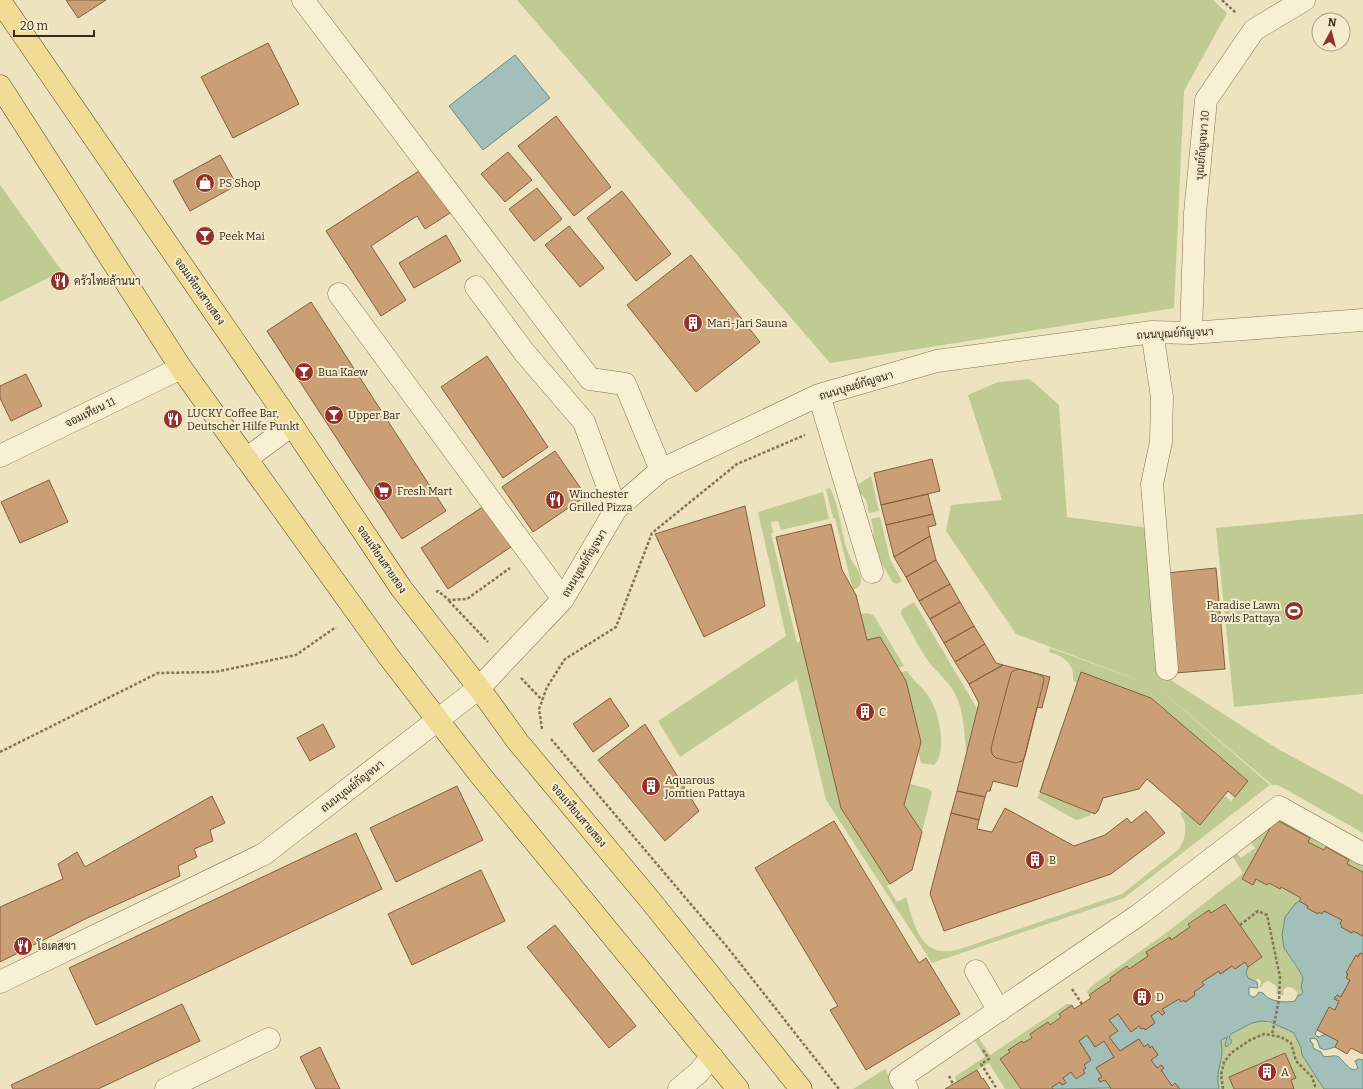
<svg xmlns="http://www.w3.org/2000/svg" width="1363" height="1089" font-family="Bitter,Sarabun,serif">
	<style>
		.green { fill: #c0cb93 }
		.water { fill: #a2bfb9; stroke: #6a8c86 }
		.building { fill: #cb9f75; stroke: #845f3e }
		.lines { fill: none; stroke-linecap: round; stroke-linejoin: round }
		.minor-casing { stroke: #857358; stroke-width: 23 }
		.major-casing { stroke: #53412c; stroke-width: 23 }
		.path { stroke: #857358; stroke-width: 2.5; stroke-dasharray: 3 2; stroke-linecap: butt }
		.minor { stroke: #f8f0d2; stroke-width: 22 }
		.major { stroke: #f1dc96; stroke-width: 22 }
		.labels { text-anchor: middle; stroke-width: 4; stroke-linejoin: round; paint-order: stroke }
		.street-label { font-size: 11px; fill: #352a1c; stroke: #f5ecce }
		.poi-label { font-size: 11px; fill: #352a1c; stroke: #f5ecce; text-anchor: start }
	</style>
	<rect width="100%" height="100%" fill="#ede3bf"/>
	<path class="green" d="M517 0H1213L1227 13 1184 91 1174 308 830 363Z
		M0 185 62 271 0 302Z
		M1030 379 1059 405 1067 517 1149 528 1163 675 1278 749 1363 795V833L1278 785H1272L1157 687 1270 785 1124 898 932 963 826 800 797 679 680 757 658 721 786 636 758 512 823 492 829 519 781 530 778 521 771 522 773 533H771L797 643 801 641 841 808 890 884 887 886 897 902 906 897C908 904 910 911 912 918 920 941 930 956 957 950L1122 894 1179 849 1184 839 1185 833V823L1180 813 1184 811 1200 825 1225 796 1231 801 1248 781 1151 698 1082 672 1078 683 1073 681C1075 664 1064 656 1049 652L1050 648 1146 683 1016 634 946 531 951 505 1002 500 968 395 998 382Z
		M871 476 879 511 869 513 866 500 858 490 857 485Z
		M830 488C841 509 840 535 850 557 853 564 860 571 861 578 862 584 859 588 853 590L835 518H833L826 489Z
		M1363 514V694L1234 707 1216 528Z
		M880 517 890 559 902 581C898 584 895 585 892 581L873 549 872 539 874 533 871 519Z
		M914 602 978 710 967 752 966 749C964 732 964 714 957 698 951 683 938 674 929 662 918 647 910 629 901 614L902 609Z
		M867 613 873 615 876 619 904 666 898 668 880 637 867 640 860 614Z
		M907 671C913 681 923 687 929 697 939 711 948 752 934 765L921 763 901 672Z
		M910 784 929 789 932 792 922 832 904 805Z
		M1040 792 1090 812 1091 815 1078 820 1074 819 1037 798Z
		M1275 817 1363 861V872L1347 864 1349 860 1326 847 1324 850 1308 842 1310 838 1275 819 1242 878 1253 884 1256 879 1269 883 1280 889 1281 887 1301 898 1289 912 1293 963 1299 970 1303 978 1301 987 1303 991 1301 995H1298C1296 989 1293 987 1287 987L1284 989 1283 996 1276 994 1277 988 1275 985 1268 981 1264 983 1262 987H1260L1261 981 1258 978 1255 981 1248 978 1246 973 1248 967 1261 957 1225 904 1211 913 1208 910 1188 923 1190 927 1171 940 1169 937 1146 952 1148 956 1129 969 1127 966 1110 978 1111 980 1089 995 1087 992 1089 989 1093 985 1170 930 1243 873 1232 856 1235 851 1241 858 1255 848 1249 840Z
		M1067 1004H1070L1072 1005 1059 1013 1061 1017 1050 1025 1048 1022 1030 1034 1032 1038 1023 1043 1022 1041 1008 1050 1010 1052 1001 1059 1021 1089H1005L989 1063 957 1082 955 1078 956 1076 985 1057 974 1039 978 1037 990 1055Z
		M1262 1021 1277 1025 1294 1033 1301 1048 1302 1055 1324 1089H1294L1291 1080 1295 1078 1284 1053 1229 1077 1234 1089H1219C1216 1074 1220 1063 1222 1048L1221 1045V1040L1225 1037H1227L1226 1047 1230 1045 1232 1042 1229 1037 1231 1034 1252 1023Z
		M885 1069 897 1089H853Z"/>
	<path class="water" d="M515 55 550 98 483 150 449 106Z
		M1299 901 1308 906 1307 908 1318 914 1319 912 1322 914 1324 911 1342 920 1340 924 1342 926V927L1351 933 1353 931 1363 936V954L1360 953 1358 957 1356 956 1346 978 1350 980 1341 997 1337 995 1334 998 1339 1001 1335 1010 1329 1008 1315 1034 1318 1037 1326 1034 1338 1041 1335 1047 1325 1050 1320 1048 1317 1040 1314 1038 1310 1039 1311 1042 1313 1044V1048L1321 1052 1323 1056C1328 1058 1334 1054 1339 1057 1344 1061 1347 1068 1354 1070L1358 1068 1355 1061 1359 1059 1363 1060V1089H1324L1302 1055 1301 1048 1294 1033 1288 1030 1270 1022 1262 1021 1252 1023 1242 1028 1231 1034 1229 1037C1234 1042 1231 1044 1226 1047L1225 1045 1227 1037 1221 1040C1221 1044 1222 1046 1222 1050 1222 1065 1215 1071 1219 1089H1180L1175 1083 1172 1086 1161 1070 1163 1068 1162 1065 1157 1068 1151 1060 1158 1055 1152 1046 1150 1048 1148 1044 1144 1047 1138 1039 1120 1051 1109 1037 1117 1031 1109 1020 1118 1014 1131 1032 1139 1026 1141 1029 1144 1028 1146 1029 1155 1023 1151 1016 1158 1011 1162 1015 1165 1013 1162 1009 1179 999 1181 1001 1184 1000 1186 1002 1195 995 1194 992 1204 985 1202 982 1219 971 1221 974 1232 966 1235 969 1245 962 1248 967 1246 973 1248 978 1257 982 1258 988 1249 987V995L1253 997H1255L1259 992 1263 993C1268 1002 1286 1003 1295 1001L1298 995H1301L1303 992 1301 987 1303 978 1299 970 1284 948 1282 935 1285 917 1295 904Z
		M1087 1035 1095 1047 1104 1041 1114 1057 1096 1068 1102 1077 1098 1079 1105 1080 1111 1088 1053 1089 1052 1087 1060 1082 1062 1085 1065 1083 1063 1078 1071 1072 1085 1073 1083 1070 1086 1068 1084 1065 1091 1059 1079 1041Z"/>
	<path class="building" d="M66 0H106L78 18Z
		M268 43 299 104 233 138 201 77Z
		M556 116 611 187 574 216 518 146Z
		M508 152 532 180 505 202 481 174Z
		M220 155 237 185 190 211 173 181Z
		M422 169 450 213 425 229 417 216 371 246 406 300 381 316 326 231Z
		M537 188 562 219 534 241 509 209Z
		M622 191 671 254 636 281 587 218Z
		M569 226 604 268 580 287 545 245Z
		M446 235 461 261 414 288 399 263Z
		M691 255 760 342 696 392 627 305Z
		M311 302 446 511 402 539 267 331Z
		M487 356 548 447 503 478 441 387Z
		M26 374 42 406 11 421 0 398V386Z
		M555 451 586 496 533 532 502 487Z
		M932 459 940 491 881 505 874 473Z
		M49 480 68 522 20 543 1 502Z
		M928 494 933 514 886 525 881 505Z
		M484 506 511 547 448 589 421 548Z
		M745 506 765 606 704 637 655 534Z
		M933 514 936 525 928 527 930 536 894 557 886 525Z
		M831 524 842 570 856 595 867 640 880 637 906 681 921 742 904 805 922 832 912 870 890 884 841 808 776 537Z
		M930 536 936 560 906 577 894 557Z
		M936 560 950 584 919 601 906 577Z
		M1216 568 1225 669 1175 673 1166 573Z
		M950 584 960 602 930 619 919 601Z
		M960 602 974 626 944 643 930 619Z
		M974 626 985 644 955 662 944 643Z
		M985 644 996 663 1003 665 969 684 955 662Z
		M1003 665 1050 677 1042 708 1037 707 1017 787 993 781 990 791H987L985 797 957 791 979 703 969 684Z
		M1019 669 1038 674 1043 677 1044 680 1025 756 1022 761 1016 763 996 758 992 754 991 748 1011 673 1013 671Z
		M1081 672 1151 698 1248 781 1235 797 1228 791 1200 825 1147 779 1139 789 1103 798 1098 811 1095 814 1040 792Z
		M610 698 629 726 593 752 573 724Z
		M323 724 335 747 310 761 297 738Z
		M645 724 699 811 665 841 598 760Z
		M457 786 483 840 396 882 370 828Z
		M957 791 985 797 979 820 951 813Z
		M212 796 225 823 210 830 213 841 194 849 197 857 178 866 180 876 85 919 0 962V907L63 879 58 864 77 852 85 867Z
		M1005 808 1074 846 1105 835 1127 818 1131 823 1146 811 1165 833 1111 874 944 931 930 894 951 813 979 820 977 829 992 832Z
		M1275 819 1310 838 1308 842 1324 850 1326 847 1349 860 1347 864 1363 872V936L1353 931 1352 933 1341 927 1342 926 1340 924 1342 920 1324 911 1322 914 1319 912 1318 914 1307 908 1308 906 1299 901 1301 898 1281 887 1280 889 1269 883 1267 885 1256 879 1253 885 1242 879Z
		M834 821 919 963 926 958 960 1014 866 1070 830 1010 838 1006 755 868Z
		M356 833 382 889 96 1025 69 968Z
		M481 870 505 921 412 965 388 914Z
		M1225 904 1262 957 1248 967 1245 962 1235 969 1232 966 1220 974 1219 971 1202 982 1204 985 1194 992 1195 995 1185 1002 1184 1000 1181 1002 1179 999 1162 1009 1165 1013 1162 1015 1158 1011 1151 1016 1155 1023 1145 1030 1144 1028 1141 1029 1139 1026 1131 1032 1118 1014 1109 1020 1118 1031 1109 1037 1120 1051 1139 1039 1144 1047 1148 1044 1150 1048 1152 1046 1158 1055 1151 1060 1157 1068 1161 1065 1164 1068 1161 1070 1172 1086 1175 1083 1180 1089H1110L1111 1088 1105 1080 1100 1082 1098 1079 1102 1077 1096 1068 1114 1057 1104 1041 1095 1047 1087 1035 1079 1041 1091 1060 1084 1065 1086 1068 1083 1070 1085 1073 1076 1079 1071 1072 1063 1078 1066 1083 1062 1085 1060 1082 1052 1087 1053 1089H1021L1000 1059 1010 1052 1008 1050 1022 1041 1023 1043 1032 1038 1030 1034 1048 1022 1050 1025 1061 1017 1059 1014 1072 1005 1074 1009 1091 998 1089 995 1111 980 1110 978 1127 966 1129 969 1148 956 1146 952 1170 937 1171 940 1190 927 1188 924 1209 910 1211 913Z
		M555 925 636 1026 609 1048 527 947Z
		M1360 953 1363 954V1054L1351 1048 1347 1054 1335 1047 1338 1041 1317 1030 1329 1007 1335 1010 1339 1001 1334 999 1337 995 1341 997 1350 980 1346 978 1348 974 1346 973 1356 955 1358 957Z
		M182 1004 200 1041 98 1089H13L11 1085Z
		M320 1047 340 1089H316L300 1057Z
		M1285 1053 1296 1078 1291 1080 1294 1089H1234L1229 1077Z
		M977 1070 982 1079 983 1078 990 1089H945Z"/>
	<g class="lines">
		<g class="minor-casing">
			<path id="minor" d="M303 0 590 379 625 384 661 470
				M476 287 524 352 584 422 616 509
				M339 294 563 599
				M1152 332 1162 397 1161 442 1152 484 1167 669
				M1191 333 1195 213 1206 100 1254 30 1304 0
				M819 395 872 572
				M0 456 181 368
				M246 459 292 425
				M976 971 999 1011
				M0 982 264 854 479 688 563 599 616 509 661 470 819 395 937 361 1152 332 1191 333 1363 320
				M166 1089 269 1039
				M679 1089 698 1073 712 1057
				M907 1089 900 1078 1140 914 1279 807 1363 854"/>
		</g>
		<g class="major-casing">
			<path id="major" d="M0 1 292 425 401 588 479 688 518 742 650 900 801 1089
				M0 86 181 368 389 657 481 776 738 1089"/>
		</g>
		<path class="path" d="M1222 0 1236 13
			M436 592 438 591 449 600 467 599 510 568
			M449 601 488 642
			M521 678 542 700
			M542 729 539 709 547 687 565 659 616 627 652 533 737 464 805 435
			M551 739 728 948 839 1089
			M0 752 158 673 215 672 296 655 336 627
			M1240 925 1258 911 1267 915 1280 977 1279 999 1272 1035
			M1072 989 1082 1004
			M983 1050 989 1059 981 1064 997 1089
			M949 1076 953 1084
			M1223 1089 1221 1075 1224 1062 1231 1053 1250 1040 1264 1034 1281 1037 1291 1043 1296 1061 1312 1077 1316 1089"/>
		<use href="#minor" class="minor"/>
		<use href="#major" class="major"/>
	</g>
	<defs>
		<g id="shop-disc" transform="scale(1)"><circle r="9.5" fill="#933029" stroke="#f5ecce"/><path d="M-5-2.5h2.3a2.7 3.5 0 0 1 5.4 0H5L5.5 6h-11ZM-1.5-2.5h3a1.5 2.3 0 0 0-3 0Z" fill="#fff"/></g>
		<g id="bar-disc" transform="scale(1)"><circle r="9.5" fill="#933029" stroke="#f5ecce"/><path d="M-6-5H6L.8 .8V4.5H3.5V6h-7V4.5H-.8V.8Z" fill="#fff"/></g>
		<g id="restaurant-disc" transform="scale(1)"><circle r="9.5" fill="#933029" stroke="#f5ecce"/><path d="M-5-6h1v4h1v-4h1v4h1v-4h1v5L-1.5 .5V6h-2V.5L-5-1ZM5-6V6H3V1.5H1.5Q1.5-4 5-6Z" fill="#fff"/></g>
		<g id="building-disc" transform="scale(1)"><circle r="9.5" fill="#933029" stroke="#f5ecce"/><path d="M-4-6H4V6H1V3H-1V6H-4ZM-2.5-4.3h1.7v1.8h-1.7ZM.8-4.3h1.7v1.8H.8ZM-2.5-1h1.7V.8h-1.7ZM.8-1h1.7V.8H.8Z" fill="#fff"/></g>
		<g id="supermarket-disc" transform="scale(1)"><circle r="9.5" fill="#933029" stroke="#f5ecce"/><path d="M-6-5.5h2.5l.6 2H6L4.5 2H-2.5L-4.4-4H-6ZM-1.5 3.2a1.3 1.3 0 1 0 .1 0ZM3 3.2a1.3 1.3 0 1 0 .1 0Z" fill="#fff"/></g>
		<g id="stadium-disc" transform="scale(1)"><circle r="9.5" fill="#933029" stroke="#f5ecce"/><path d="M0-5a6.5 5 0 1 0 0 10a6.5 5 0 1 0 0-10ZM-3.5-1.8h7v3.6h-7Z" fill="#fff"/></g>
	</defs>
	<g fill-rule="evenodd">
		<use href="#shop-disc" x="205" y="183"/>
		<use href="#bar-disc" x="205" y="236"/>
		<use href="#restaurant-disc" x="60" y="281"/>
		<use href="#building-disc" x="693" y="323"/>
		<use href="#bar-disc" x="304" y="372"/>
		<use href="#bar-disc" x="334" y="415"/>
		<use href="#restaurant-disc" x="173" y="419"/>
		<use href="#supermarket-disc" x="383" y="491"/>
		<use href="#restaurant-disc" x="555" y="500"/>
		<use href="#stadium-disc" x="1294" y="611"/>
		<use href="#building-disc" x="865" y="712"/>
		<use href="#building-disc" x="651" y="786"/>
		<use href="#building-disc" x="1035" y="860"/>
		<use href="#restaurant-disc" x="23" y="946"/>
		<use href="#building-disc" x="1142" y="997"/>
		<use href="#building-disc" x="1267" y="1072"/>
	</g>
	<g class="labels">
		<g class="street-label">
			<text transform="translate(1202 145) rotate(-85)" y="4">บุณย์กัญจนา 10</text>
			<text transform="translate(200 291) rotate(55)" y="4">จอมเทียนสายสอง</text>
			<text transform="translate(1175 333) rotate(-3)" y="4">ถนนบุณย์กัญจนา</text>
			<text transform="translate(856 385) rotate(-17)" y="4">ถนนบุณย์กัญจนา</text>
			<text transform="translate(90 412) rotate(-26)" y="4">จอมเทียน 11</text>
			<text transform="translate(382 559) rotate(56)" y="4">จอมเทียนสายสอง</text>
			<text transform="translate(584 563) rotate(-59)" y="4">ถนนบุณย์กัญจนา</text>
			<text transform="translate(352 786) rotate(-38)" y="4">ถนนบุณย์กัญจนา</text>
			<text transform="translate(579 815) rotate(50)" y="4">จอมเทียนสายสอง</text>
		</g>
		<g class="poi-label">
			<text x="219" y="187">PS Shop</text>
			<text x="219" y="240">Peek Mai</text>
			<text x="74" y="285">ครัวไทยล้านนา</text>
			<text x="707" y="327">Mari-Jari Sauna</text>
			<text x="318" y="376">Bua Kaew</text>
			<text x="187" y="417">LUCKY Coffee Bar,<tspan x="187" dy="13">Deutscher Hilfe Punkt</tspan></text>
			<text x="348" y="419">Upper Bar</text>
			<text x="397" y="495">Fresh Mart</text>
			<text x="569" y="498">Winchester<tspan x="569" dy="13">Grilled Pizza</tspan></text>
			<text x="1280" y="609" text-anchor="end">Paradise Lawn<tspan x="1280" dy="13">Bowls Pattaya</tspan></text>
			<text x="879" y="716">C</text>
			<text x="665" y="784">Aquarous<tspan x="665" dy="13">Jomtien Pattaya</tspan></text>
			<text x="1049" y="864">B</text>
			<text x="37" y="950">โอเดสซา</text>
			<text x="1156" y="1001">D</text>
			<text x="1281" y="1076">A</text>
		</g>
	</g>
	<g transform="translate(1331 32) rotate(7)"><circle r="19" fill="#f5ecce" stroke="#a89e87"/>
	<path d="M0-3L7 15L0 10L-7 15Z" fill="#933029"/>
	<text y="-6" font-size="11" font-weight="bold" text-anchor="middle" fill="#352a1c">N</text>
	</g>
	<path d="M14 30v6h80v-6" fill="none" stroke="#352a1c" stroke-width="2"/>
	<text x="20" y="30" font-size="12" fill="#352a1c" stroke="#f5ecce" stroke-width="3" paint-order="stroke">20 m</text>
</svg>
